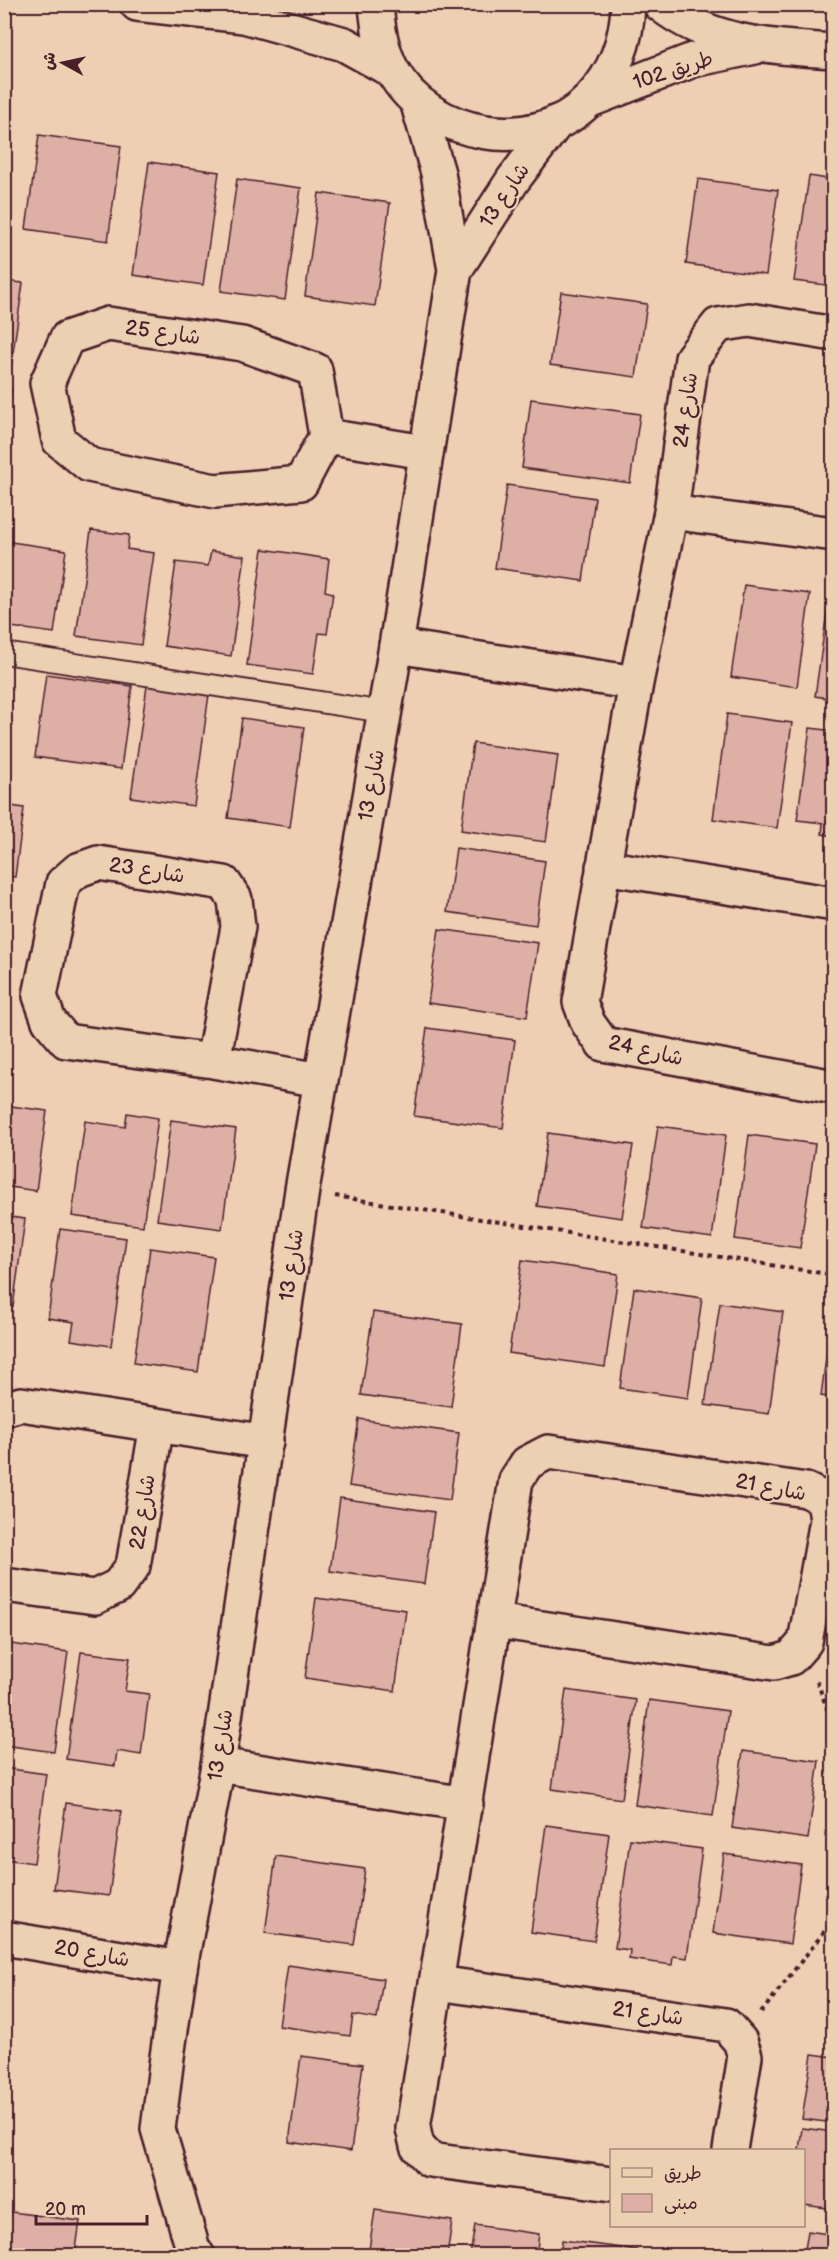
<svg xmlns="http://www.w3.org/2000/svg" width="838" height="2260" font-family="'Balsamiq Sans','Playpen Sans Arabic',sans-serif">
	<style>
		.building { fill: #ddafa5; stroke: #4a1f2b; stroke-width: 1.5 }
		.lines { fill: none; stroke-linecap: round; stroke-linejoin: round }
		.lane-casing { stroke: #4a1f2b; stroke-width: 24 }
		.street-casing { stroke: #4a1f2b; stroke-width: 38 }
		.secondary-casing { stroke: #4a1f2b; stroke-width: 38 }
		.path { stroke: #4a1f2b; stroke-width: 4; stroke-dasharray: 4.5 4.5; stroke-linecap: butt }
		.lane { stroke: #ebd0b2; stroke-width: 20 }
		.street { stroke: #ebd0b2; stroke-width: 33 }
		.secondary { stroke: #ebd0b2; stroke-width: 33 }
		.labels { text-anchor: middle; stroke-width: 4.5; stroke-linejoin: round; paint-order: stroke }
		.street-label { font-size: 21px; fill: #4a1f2b; stroke: #ebd0b2 }
	</style>
	<rect width="100%" height="100%" fill="#eecfb4"/>
	<filter id="ink" filterUnits="userSpaceOnUse"><feTurbulence type="fractalNoise" baseFrequency=".0167" numOctaves="2"/><feDisplacementMap in="SourceGraphic" scale="12" xChannelSelector="R" yChannelSelector="G"/><feConvolveMatrix kernelMatrix="1 2 1 2 8 2 1 2 1" color-interpolation-filters="sRGB"/></filter>
	<g filter="url(#ink)">
		<path class="building" d="M39 135 121 146 108 241 26 229Z
			M149 162 219 172 203 285 133 275Z
			M809 176 834 180V286L794 281Z
			M237 179 301 188 285 300 221 291Z
			M698 179 778 190 766 275 686 264Z
			M319 193 390 203 375 306 305 296Z
			M4 281 23 283 11 367 4 366Z
			M561 292 647 304 636 377 550 365Z
			M4 389 11 390 4 434Z
			M531 399 640 414 630 483 522 468Z
			M507 485 595 498 583 581 495 568Z
			M91 530 129 535 127 549 154 553 141 645 76 636Z
			M4 541 66 550 54 633 4 626Z
			M263 549 329 559 325 591 333 593 327 634 319 633 313 674 247 665Z
			M211 551 245 556 231 656 164 646 176 562 208 566Z
			M744 585 810 594 797 687 731 677Z
			M830 591 834 592V699L815 696Z
			M46 674 132 686 121 769 35 757Z
			M147 686 209 694 194 806 131 797Z
			M727 714 792 723 777 828 713 819Z
			M242 718 304 727 290 827 228 818Z
			M810 728 834 731V836L822 834 823 823 797 820Z
			M473 743 558 755 546 842 461 830Z
			M4 805 24 808 15 877 4 876Z
			M456 848 545 861 536 925 447 912Z
			M439 929 538 943 527 1017 428 1003Z
			M427 1028 515 1040 503 1128 414 1116Z
			M4 1105 47 1111 36 1191 4 1186Z
			M127 1113 158 1118 143 1226 72 1216 85 1121 125 1127Z
			M171 1120 236 1129 222 1229 157 1220Z
			M658 1126 726 1135 712 1238 643 1228Z
			M548 1133 633 1145 622 1218 537 1206Z
			M749 1135 815 1144 800 1248 735 1239Z
			M4 1216 25 1219 13 1307 4 1305Z
			M834 1219V1259L828 1258Z
			M60 1229 126 1238 111 1346 71 1340 74 1322 48 1318Z
			M150 1248 214 1257 198 1372 134 1363Z
			M522 1260 618 1274 605 1367 509 1353Z
			M634 1288 702 1298 688 1398 620 1388Z
			M720 1303 783 1312 769 1414 705 1405Z
			M373 1312 462 1324 451 1407 361 1395Z
			M831 1319H834V1398L821 1396Z
			M359 1419 459 1433 450 1500 349 1486Z
			M340 1498 434 1512 424 1584 330 1571Z
			M316 1598 406 1610 395 1691 305 1678Z
			M4 1643 68 1652 54 1752 4 1745Z
			M81 1652 130 1658 125 1691 149 1694 141 1755 117 1751 115 1766 66 1759Z
			M566 1690 636 1700 622 1799 552 1789Z
			M649 1700 728 1711 713 1816 635 1805Z
			M743 1751 819 1761 808 1839 732 1828Z
			M4 1768 46 1774 34 1863 4 1859Z
			M66 1803 121 1811 109 1896 54 1889Z
			M546 1825 609 1834 594 1941 531 1932Z
			M630 1839 702 1849 687 1958 673 1956 672 1965 629 1959 630 1950 615 1948Z
			M724 1854 801 1865 790 1944 713 1933Z
			M276 1856 365 1869 354 1945 265 1933Z
			M288 1965 383 1979 377 2019 353 2015 350 2036 279 2026Z
			M812 2054 834 2057V2123L802 2119Z
			M301 2056 363 2064 351 2151 289 2142Z
			M802 2128 834 2132V2209L804 2205V2150H799Z
			M375 2210 452 2221 447 2256H368Z
			M4 2211 80 2221 75 2256H4Z
			M475 2225 539 2234 536 2256H470Z
			M808 2231 834 2235V2256H804Z
			M562 2240 637 2250 636 2256H560Z"/>
		<g class="lines">
			<g class="lane-casing">
				<path id="lane" d="M4 653 384 712"/>
			</g>
			<g class="street-casing">
				<path id="street" d="M108 324 242 344 315 370 326 436 301 483 215 491 89 465 59 440 47 383 67 338Z
					M834 334 749 320 718 325 692 358 671 512 636 683 580 1002 588 1023 603 1044 834 1087
					M326 436 425 452
					M671 512 834 534
					M396 646 636 683
					M603 867 834 904
					M213 1061 238 927 235 899 224 883 98 863 78 870 63 883 40 996 49 1021 66 1041 213 1061 320 1080
					M4 1409 21 1404 266 1442
					M4 1585 95 1597 118 1586 133 1566 157 1425
					M495 1621 774 1663 791 1658 805 1642 827 1520 824 1499 806 1490 548 1452 527 1463 516 1480 413 2128 417 2146 430 2160 612 2184
					M218 1765 466 1804
					M4 1938 180 1968
					M438 1983 726 2025 740 2041 745 2056 730 2150"/>
			</g>
			<g class="secondary-casing">
				<path id="secondary" d="M137 4 244 16 344 44 393 71
					M376 4C378 28 381 49 392 70 429 138 535 157 590 99 615 73 627 41 628 4
					M660 4C710 44 772 47 834 51
					M590 100 693 60 755 47
					M455 270 513 180 557 122
					M198 2256 193 2249 158 2129 167 2057 180 1968 218 1765 302 1190 396 646 455 270 438 173 417 101"/>
			</g>
			<path class="path" d="M335 1196 834 1275
				M817 1681 834 1728
				M761 2013 834 1919"/>
			<use href="#lane" class="lane"/>
			<use href="#street" class="street"/>
			<use href="#secondary" class="secondary"/>
		</g>
	</g>
	<g class="labels">
		<g class="street-label">
			<text transform="translate(673 70) rotate(-18)" y="7">طريق 102</text>
			<text transform="translate(504 195) rotate(-56)" y="7">شارع 13</text>
			<text transform="translate(163 332) rotate(8)" y="7">شارع 25</text>
			<text transform="translate(685 410) rotate(-82)" y="7">شارع 24</text>
			<text transform="translate(371 785) rotate(-80)" y="7">شارع 13</text>
			<text transform="translate(147 870) rotate(9)" y="7">23 شارع</text>
			<text transform="translate(646 1050) rotate(13)" y="7">شارع 24</text>
			<text transform="translate(291 1265) rotate(-82)" y="7">شارع 13</text>
			<text transform="translate(771 1487) rotate(11)" y="7">شارع 21</text>
			<text transform="translate(142 1512) rotate(-81)" y="7">شارع 22</text>
			<text transform="translate(220 1745) rotate(-81)" y="7">شارع 13</text>
			<text transform="translate(92 1953) rotate(10)" y="7">شارع 20</text>
			<text transform="translate(648 2013) rotate(8)" y="7">شارع 21</text>
		</g>
	</g>
	<rect width="838" height="2260" fill="none" stroke="#ebd0b2" stroke-width="24"/>
	<rect x="12" y="12" width="814" height="2236" fill="none" stroke="#4a1f2b" stroke-width="2" filter="url(#ink)"/>
	<rect x="610" y="2149" width="195" height="78" fill="#ebd0b2" stroke="#ab897c" stroke-width="1.5"/>
	<rect x="622" y="2168" width="30" height="9" fill="#ebd0b2" stroke="#ab897c" stroke-width="1.5"/>
	<text x="664" y="2179" font-size="18" fill="#4a1f2b">طريق</text>
	<rect x="622" y="2194" width="30" height="18" fill="#ddafa5" stroke="#ab897c" stroke-width="1.5"/>
	<text x="664" y="2209" font-size="18" fill="#4a1f2b">مبنى</text>
	<g transform="translate(63 63) rotate(278)" stroke="#ebd0b2" stroke-width="4.5" paint-order="stroke">
	<path d="M0-4.5L10 22L0 15L-10 22Z" fill="#4a1f2b"/>
	<text y="-9" font-size="16" font-weight="bold" text-anchor="middle" fill="#4a1f2b">ش</text>
	</g>
	<path d="M36 2215v9h111v-9" fill="none" stroke="#4a1f2b" stroke-width="3"/>
	<text x="45" y="2215" font-size="18" fill="#4a1f2b" stroke="#ebd0b2" stroke-width="4.5" paint-order="stroke">20 m</text>
</svg>
